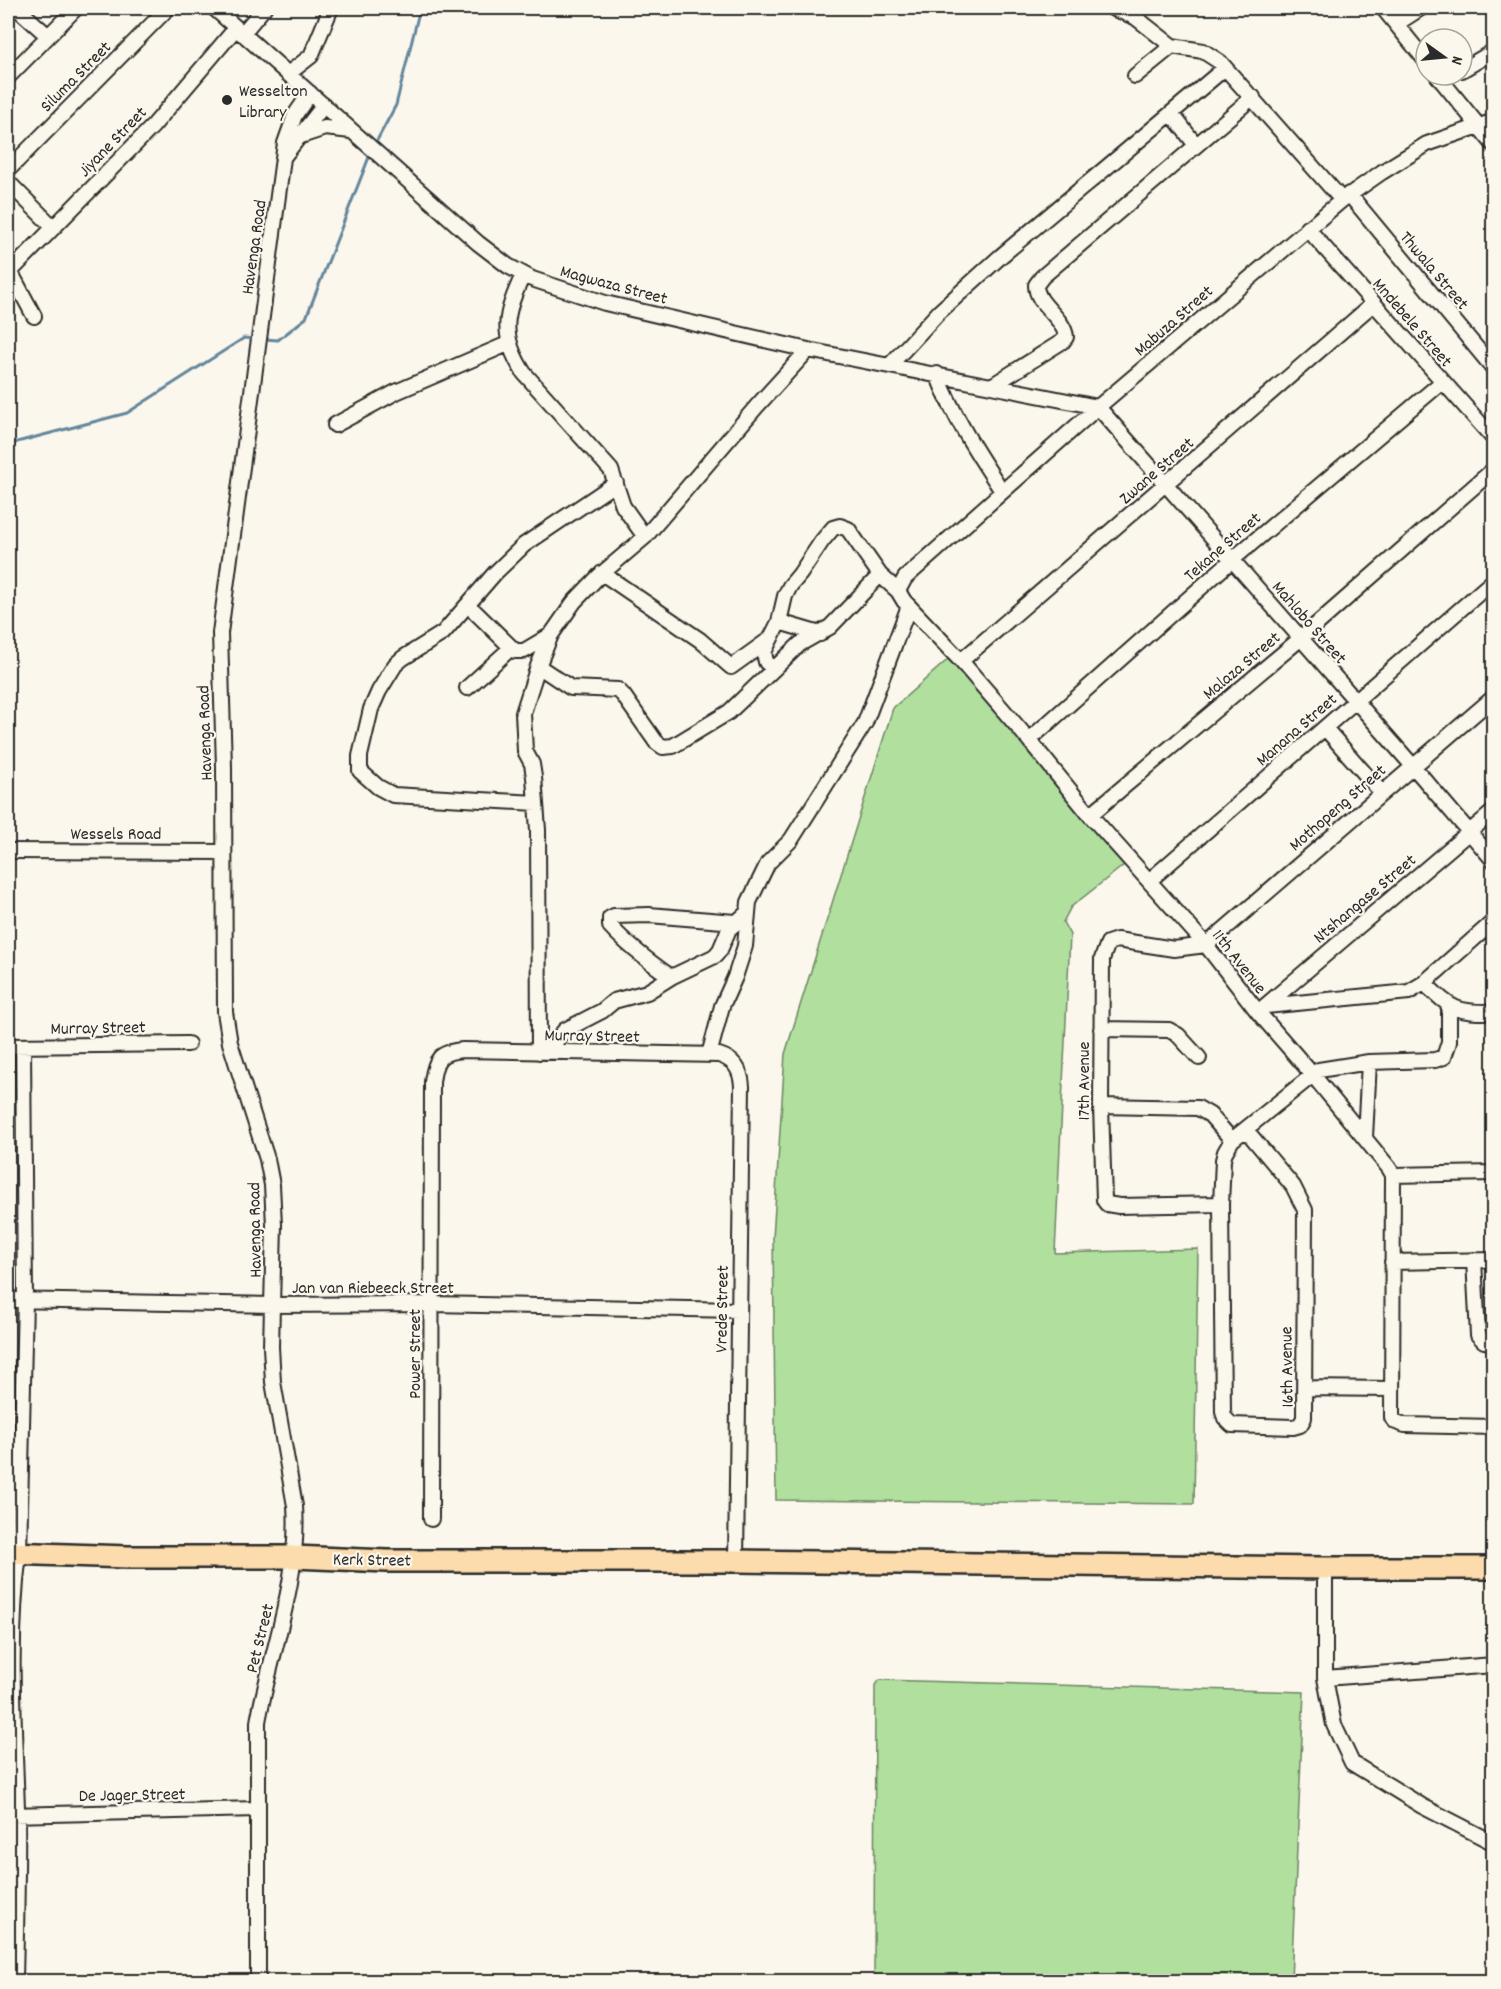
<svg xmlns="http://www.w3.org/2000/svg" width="1501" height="1989" font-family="Dekko,sans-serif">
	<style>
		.green { fill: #b0df9e; stroke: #6e8564; stroke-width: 1.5 }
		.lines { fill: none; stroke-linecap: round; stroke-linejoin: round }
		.stream { stroke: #63869c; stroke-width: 3 }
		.minor-casing { stroke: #2b2b2b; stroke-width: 18 }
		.highway-casing { stroke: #2b2b2b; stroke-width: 26 }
		.minor { stroke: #fbf7ec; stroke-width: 14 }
		.highway { stroke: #fcdcac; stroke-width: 21 }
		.poi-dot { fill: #2b2b2b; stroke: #fbf7ec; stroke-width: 2 }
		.labels { text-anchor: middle; stroke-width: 4.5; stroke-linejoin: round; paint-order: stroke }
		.street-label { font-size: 18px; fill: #2b2b2b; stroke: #fbf7ec }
		.poi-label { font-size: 18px; fill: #2b2b2b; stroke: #fbf7ec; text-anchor: start }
	</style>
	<rect width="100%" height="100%" fill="#fbf7ec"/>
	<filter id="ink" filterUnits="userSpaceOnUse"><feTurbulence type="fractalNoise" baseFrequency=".0167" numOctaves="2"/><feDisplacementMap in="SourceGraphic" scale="12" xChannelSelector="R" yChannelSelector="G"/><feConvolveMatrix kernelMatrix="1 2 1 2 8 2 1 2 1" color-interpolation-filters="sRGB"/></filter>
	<g filter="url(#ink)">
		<path class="green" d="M954 654 1133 858 1071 907 1063 922 1070 935 1055 1253 1198 1249 1194 1504 776 1500 773 1238 785 1054 893 708Z
			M880 1680 1304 1692 1291 1981H874L875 1685Z"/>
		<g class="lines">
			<path class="stream" d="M374 146 396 105 420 8
				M264 339 278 340 306 318 371 152
				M8 448 17 442 127 413 244 338 254 339"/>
			<g class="minor-casing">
				<path id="minor" d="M17 8 48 36
					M214 8 478 243 508 266 532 279 605 303 808 350 1098 407
					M1112 8 1135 17 1172 46 1203 51 1220 62 1342 200
					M1383 8 1426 61
					M1396 24 1421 8
					M242 34 264 8
					M1462 70 1494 51
					M288 74 311 56 331 8
					M1437 75 1494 145
					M1135 76 1172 46
					M8 77 76 8
					M1172 114 1195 144
					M1494 121 1427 144 1382 172 1342 200 1098 407 905 578 898 591 904 601 961 661 1029 740 1090 815 1206 945 1258 1012 1312 1074 1389 1168 1393 1175 1392 1418 1396 1422 1405 1425 1494 1427
					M301 136 325 128 351 131
					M285 155 324 105
					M8 170 168 8
					M8 182 52 226
					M1349 194 1494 369
					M1307 228 1494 439
					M10 271 34 316
					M8 274 153 126 236 28
					M523 275C505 314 499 334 524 373L611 470 623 506 645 537
					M890 365 939 312 1001 256 1225 68
					M937 374C953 416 977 453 1002 491
					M993 385 1063 341 1066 337C1064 317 1036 305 1036 285L1042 277 1253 97
					M1098 407 1412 765 1494 861
					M335 425 396 392 510 343
					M602 573 700 640 731 667 770 639
					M468 605 515 651H524L551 635
					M779 622 820 634
					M961 661 1373 304
					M538 666 571 688 618 690 623 695 656 742 663 747 673 746 729 712 800 644 830 627 880 575
					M774 669 766 662 764 652 779 622 785 596 790 586 800 574 822 541 833 528 840 526 848 529 880 575 898 591
					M467 688 511 648
					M1325 728 1381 792
					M1029 740 1232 560 1442 382
					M536 803 393 795 378 787 360 771V756L371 709 379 691 395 665 403 658 443 633 495 573 524 545 616 483
					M1090 815 1300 639 1494 469
					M8 851 224 852
					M1149 881 1494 580
					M671 977C648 961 628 946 610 926V918L614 916 649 915 735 922
					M1424 983C1452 1009 1455 1013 1494 1012
					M1266 1006 1409 992 1424 983 1494 921
					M1258 1012 1494 811
					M1101 1029 1169 1030 1178 1035 1199 1058
					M8 1046 188 1044
					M539 1052 538 830 534 777 532 764 525 751 523 713 538 666 551 635 574 602 599 576 645 537 757 406 808 350
					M547 1052 565 1030 602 1011 614 1001 647 992 671 977 715 956 720 950 729 929 747 913
					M709 1055 722 1006 735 977 745 946 749 902 768 863 791 840 798 829 865 723 909 606
					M1101 1106 1198 1108 1210 1115 1232 1140
					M1246 1130 1293 1186 1305 1210 1304 1418 1300 1425 1293 1427 1232 1425 1225 1418 1223 1412 1221 1204 1223 1160 1225 1152 1232 1140 1319 1070 1369 1062 1435 1060 1444 1057 1449 1042V1006
					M1365 1137 1369 1062
					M1393 1175 1494 1173
					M1221 1204 1119 1206 1107 1204 1104 1200 1101 1106 1102 959 1108 943 1117 940 1174 949 1206 945 1494 697
					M1474 1260 1478 1335 1484 1341 1494 1343
					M1392 1262 1494 1260
					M8 1300 272 1305 432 1304 738 1310
					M1304 1388 1391 1389
					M431 1519 432 1082C435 1059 439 1052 463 1050L719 1055C735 1060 741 1070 742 1086L736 1561
					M1325 1568V1678L1334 1725 1352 1763 1422 1806 1494 1843
					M1325 1678 1494 1665
					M10 1815 258 1809
					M15 1982C16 1924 18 1866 17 1808 14 1723 8 1638 19 1553L25 1300 23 1046
					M258 1982V1722C271 1650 300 1581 295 1506L273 1382 271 1347 274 1225 272 1185 267 1159 230 1043 225 1012 224 767 220 633 285 143 295 115 310 93"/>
			</g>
			<g class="highway-casing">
				<path id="highway" d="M8 1553 128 1557H294L387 1561H736L1325 1568H1494"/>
			</g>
			<use href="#minor" class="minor"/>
			<use href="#highway" class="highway"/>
		</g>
	</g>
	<circle class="poi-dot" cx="227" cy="100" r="6"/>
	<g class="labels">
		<g class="street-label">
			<text transform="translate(75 76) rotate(-45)" y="6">Siluma Street</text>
			<text transform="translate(112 141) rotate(-46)" y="6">Jiyane Street</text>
			<text transform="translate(253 247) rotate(-82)" y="6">Havenga Road</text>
			<text transform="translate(1435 270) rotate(50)" y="6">Thwala Street</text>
			<text transform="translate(614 284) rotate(15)" y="6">Magwaza Street</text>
			<text transform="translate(1173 320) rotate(-41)" y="6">Mabuza Street</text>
			<text transform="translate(1413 322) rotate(49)" y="6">Mndebele Street</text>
			<text transform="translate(1156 470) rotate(-41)" y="6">Zwane Street</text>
			<text transform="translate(1222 546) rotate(-41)" y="6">Tekane Street</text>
			<text transform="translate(1310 622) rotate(49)" y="6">Mahlobo Street</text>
			<text transform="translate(1241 665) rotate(-40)" y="6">Malaza Street</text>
			<text transform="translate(1296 729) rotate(-41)" y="6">Manana Street</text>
			<text transform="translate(204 733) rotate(-92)" y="6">Havenga Road</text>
			<text transform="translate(1337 807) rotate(-41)" y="6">Mothopeng Street</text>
			<text x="116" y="839">Wessels Road</text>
			<text transform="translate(1364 898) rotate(-40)" y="6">Ntshangase Street</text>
			<text transform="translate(1240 961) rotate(52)" y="6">11th Avenue</text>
			<text transform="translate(98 1027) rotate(-1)" y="6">Murray Street</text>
			<text transform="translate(592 1035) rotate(1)" y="6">Murray Street</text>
			<text transform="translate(1083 1081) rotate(-90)" y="6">17th Avenue</text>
			<text transform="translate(254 1230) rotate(-91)" y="6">Havenga Road</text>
			<text x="373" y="1293">Jan van Riebeeck Street</text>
			<text transform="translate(721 1309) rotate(-89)" y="6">Vrede Street</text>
			<text transform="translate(414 1354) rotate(-90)" y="6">Power Street</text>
			<text transform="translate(1286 1367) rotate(-91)" y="6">16th Avenue</text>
			<text transform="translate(372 1559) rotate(1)" y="6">Kerk Street</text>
			<text transform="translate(259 1638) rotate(-76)" y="6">Pet Street</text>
			<text transform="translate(132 1794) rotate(-1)" y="6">De Jager Street</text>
		</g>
		<g class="poi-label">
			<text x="239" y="96">Wesselton<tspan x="239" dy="21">Library</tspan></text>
		</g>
	</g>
	<rect width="1501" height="1989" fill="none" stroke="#fbf7ec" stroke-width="30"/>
	<rect x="15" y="15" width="1471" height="1959" fill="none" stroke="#2b2b2b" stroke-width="2" filter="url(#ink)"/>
	<g transform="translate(1444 57) rotate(105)"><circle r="28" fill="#fbf7ec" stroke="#a8a59f" stroke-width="1.5"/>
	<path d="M0-4.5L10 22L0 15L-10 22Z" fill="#2b2b2b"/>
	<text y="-9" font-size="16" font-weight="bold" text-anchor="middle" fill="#2b2b2b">N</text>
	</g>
</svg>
